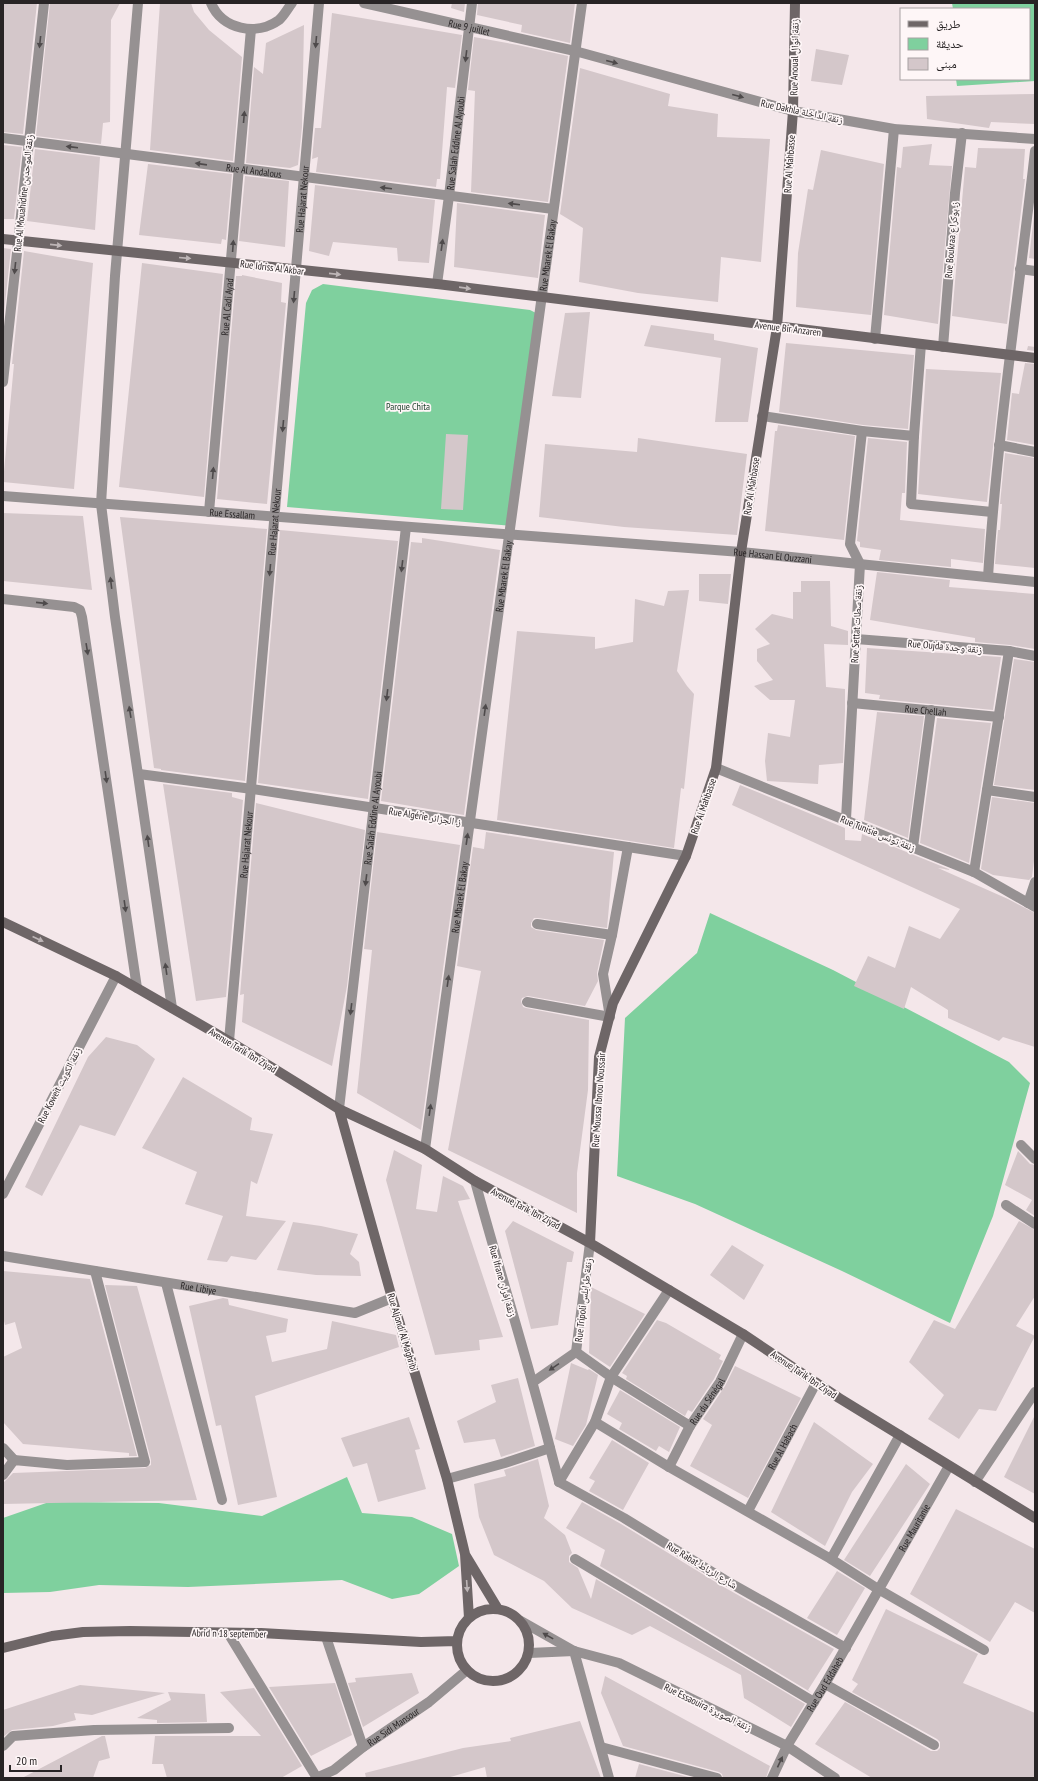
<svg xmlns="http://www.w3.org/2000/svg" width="1038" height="1781" font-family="'PT Sans Narrow','Noto Naskh Arabic',sans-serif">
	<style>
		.green { fill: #7fd09e }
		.building { fill: #d4c7ca }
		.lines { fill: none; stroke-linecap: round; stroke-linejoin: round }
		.street { stroke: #969192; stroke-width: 10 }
		.secondary { stroke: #6e6667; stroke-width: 10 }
		.oneway { fill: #4e4a4b }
		.oneway2 { fill: #bdb5b6 }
		.labels { text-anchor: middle; stroke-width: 3.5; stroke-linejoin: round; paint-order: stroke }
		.street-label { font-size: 10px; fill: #282425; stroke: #fef6f7 }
		.park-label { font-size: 10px; fill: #1c402b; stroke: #fef6f7 }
	</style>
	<rect width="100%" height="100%" fill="#f4e7ea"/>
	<path class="green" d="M952 3H1035V81L957 86 956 79H1029V9H953Z
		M323 284 530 310 538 314 512 526 287 507 306 303 312 290Z
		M710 913 833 970 1009 1062 1030 1083 993 1216 950 1323 842 1271 695 1204 617 1176 625 1018 697 953Z
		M347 1477 362 1513 412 1517 452 1534 459 1566 419 1594 392 1599 342 1580 188 1587 99 1585 50 1592 3 1593V1518L49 1502 159 1503 262 1516Z"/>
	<path class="building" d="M3 3H37L23 134 3 132Z
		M50 3H120L111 20 110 122 103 123 101 144 36 136Z
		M160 3H191L194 12 209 30 242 57 233 161 150 150Z
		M452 3H465L464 12 451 8Z
		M478 3H575L570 43 521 32 522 25 477 15Z
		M332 13 462 35 455 88 447 87 440 179H437L436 187 316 172 318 157 312 159 315 128H321Z
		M304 25 302 127 298 165 290 168 246 163 254 67 263 74 266 43Z
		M474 37 518 45 568 56 548 202 471 192 475 91 468 90Z
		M816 49 849 55 842 85 811 81Z
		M580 68 670 94 668 106 718 114 717 137 770 139 761 262 721 257 718 302 638 293 579 282 583 228 560 214Z
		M1035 94V124L991 122 989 128 927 119 926 96Z
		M932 144 929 165 952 166 938 324 884 315 897 167 901 168 903 147Z
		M3 145 22 147 14 219H3Z
		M978 148 1025 149 1023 179H1025L1007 324 952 316 965 167 976 168Z
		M35 149 100 157 95 230 27 221Z
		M821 150 884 164 871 315 796 307 798 253 808 189 813 190Z
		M148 164 232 174 226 240 222 239 221 244 139 235Z
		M245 176 289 181 285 247 239 241Z
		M315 185 435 200 429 263 398 261 397 248 333 242 329 256 309 251Z
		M457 203 545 215 538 278 454 267Z
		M1035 207V259L1029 258Z
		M3 248 11 249 3 322Z
		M24 251 93 263 74 489 3 482 14 364H12Z
		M142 263 223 274 204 497 119 487Z
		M242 275 282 283 281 302 286 303 267 504 217 499 236 276H242Z
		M590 312 581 398 552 396 565 313Z
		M651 325 714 334V340L758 348 748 422H715L721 358 644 346Z
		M786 343 914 355 908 429 863 425 779 412Z
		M1028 346 1035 347V351L1027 350Z
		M1025 363 1035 364V445L1007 440 1012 393 1019 394Z
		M926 369 1001 373 987 502 918 494Z
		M778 425 855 436 844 540 765 531 775 431H777Z
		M446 434 468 435 463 510 441 509Z
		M638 438 747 454 737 535 624 527 539 517 545 444 637 452Z
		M868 438 907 442 905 493H902L900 520 985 529 983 563 951 559V567L879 560 881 550 860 547V542L857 541Z
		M1005 453 1035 458V568L995 564 998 530H1000L1002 504H1000Z
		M3 513 83 516 92 590 3 581Z
		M120 517 267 529 245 781 161 770V769L154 768Z
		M280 530 398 541 368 799 258 783Z
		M422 538 500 550 464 815 381 801 411 542 422 543Z
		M877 572 950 580 949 587 1035 594V649L1010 645 975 642V638L870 620Z
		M699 574H731L728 604 699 601Z
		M801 581H830L831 626 848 631V645L824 644 826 687 845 689V711L843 763 819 765 818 784 767 781 765 761 768 733 790 737 795 700H770L754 686 773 680 757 661V649L770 644 755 629 772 614 793 619V592H801Z
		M689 590 677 671 687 686 694 694 684 789 681 788 674 848 497 820 517 631 595 637V649L633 642 635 599 664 606 668 591Z
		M867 648 1001 657 993 710 879 699 880 695 865 693Z
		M1014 659 1035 662V790L994 785Z
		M877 712 924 716 908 838 864 820Z
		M937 718 991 723 969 863 920 843Z
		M163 784 232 793V797L243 800 226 997 196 1001Z
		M740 785 845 828V840L861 841 862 834 951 870 938 868 1008 899 1035 913V1047L1003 1037 999 1041 948 1018V1010L911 987 904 1009 854 986 868 956 895 968 909 926 940 939 960 909 732 805Z
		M992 797 1035 803V853L1032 877 1029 880 993 875 981 869Z
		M256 803 365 830 347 986 332 1066 242 1022 244 994 240 995Z
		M377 832 460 845 421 1130 357 1093 372 950 364 949Z
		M486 832 614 852 607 928 538 918H534L531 923V927L536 930 604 940 597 973 598 981 585 1006 528 996 522 998 521 1001 523 1007 526 1008 589 1020 588 1090 577 1173V1213L448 1150 481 971 457 966 473 847 484 849Z
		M106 1037 137 1045 155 1059 115 1136 80 1125 42 1196 25 1187 88 1057Z
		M183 1077 252 1118 250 1130 273 1134 257 1184 251 1181 246 1216 286 1221 256 1260 231 1256 227 1262 207 1260 223 1216 185 1204 197 1172 142 1148Z
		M394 1150 422 1165 416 1209 437 1212 443 1176 463 1186 470 1199 458 1201 503 1337 479 1340 480 1350 435 1355 386 1180Z
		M1018 1151 1030 1164 1035 1165V1216L1026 1210 1032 1200 1005 1185Z
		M513 1221 574 1252 572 1262H567L558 1325 531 1329 505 1231Z
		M1019 1221 1035 1230V1296L1016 1326 1035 1336 996 1411 979 1409 959 1439 928 1419 944 1395 909 1362 934 1320 955 1329Z
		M293 1222 321 1226 358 1234 350 1254 359 1262 361 1276 316 1275 277 1270Z
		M732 1245 764 1265 744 1300 710 1275Z
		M3 1271 90 1279 137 1456H129V1453L23 1444 3 1422V1357L22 1348 15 1322 5 1325 3 1317Z
		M105 1285 137 1286 197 1500 3 1504V1483L13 1473 145 1468 151 1465V1460Z
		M591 1287 645 1314 610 1367 589 1353Z
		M223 1298 228 1299 229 1305 288 1319 286 1332 266 1336 272 1362 327 1349 332 1321 396 1335 399 1347 255 1396 277 1497 238 1505 221 1425 216 1426 189 1306Z
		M657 1320 666 1323 721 1355 719 1359 723 1361 714 1379 692 1412 688 1410 685 1416 626 1379 627 1376 622 1373Z
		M571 1363 588 1370 589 1369 598 1375 586 1425 573 1446 555 1439Z
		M735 1366 801 1398 748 1498 690 1466 712 1425 703 1419 725 1386Z
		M518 1378 535 1446 501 1457 495 1439 464 1443 457 1421 496 1402 491 1385Z
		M620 1390 680 1427 669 1452 659 1446 656 1451 619 1429 622 1423 607 1414Z
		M1035 1415V1494L1004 1477Z
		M409 1417 420 1449 415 1450 426 1489 378 1502 367 1463 353 1467 341 1438Z
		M814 1422 873 1464 852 1492 825 1546 771 1512Z
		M612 1440 649 1463 623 1510 589 1491 595 1481 589 1478Z
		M538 1459 549 1506 544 1518 565 1535 572 1553 569 1556V1562L578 1568 591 1599 596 1579 805 1704 791 1727 744 1698 741 1675 650 1626 632 1635 572 1608 544 1581 494 1555 479 1517 474 1484 506 1476 504 1470Z
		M906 1464 930 1484 870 1576 844 1560Z
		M582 1502 621 1524 722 1586 834 1649 808 1690 812 1693 600 1566 605 1550 566 1528Z
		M956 1509 1035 1549V1613L1015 1602 990 1642 910 1594Z
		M837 1571 865 1588 837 1635 807 1618Z
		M886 1609 978 1654 963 1683 1035 1713V1778H872L815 1744 845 1702 931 1751H937L940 1748V1742L937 1739 852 1692 858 1684 852 1680Z
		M412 1673 419 1693 363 1727 348 1683 356 1682 355 1678Z
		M605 1676 770 1766 766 1778H723L722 1774 719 1772 623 1746 601 1693Z
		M335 1683 352 1735 311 1756 269 1687Z
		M80 1685 165 1693 92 1715 74 1713 76 1720 53 1726 12 1730 3 1737V1710Z
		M254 1688 302 1766 281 1778H167L163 1764H152L155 1736H261L220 1692Z
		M168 1692 205 1694 207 1722 157 1723V1720L137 1718 171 1700Z
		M580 1721 601 1778H487L485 1767 447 1778H366L365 1773 463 1748 511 1741 510 1738Z
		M102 1736H105L110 1758 99 1761 93 1778H22Z
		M639 1764 692 1778H635Z"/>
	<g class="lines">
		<g class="street">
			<path d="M138 3 115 276 101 504 115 617 172 1008"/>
			<path d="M211 3C222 30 257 36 279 20 284 16 288 8 292 3"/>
			<path id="s1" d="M364 3 575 51 793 111 894 129 1035 139"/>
			<path id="s2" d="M3 138 553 209"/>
			<path d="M1020 269 1035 271"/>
			<path id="s3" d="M437 284 449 196 472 3"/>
			<path d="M875 339 894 129"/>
			<path d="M943 347 955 193 962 133"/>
			<path d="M3 382 44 3"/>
			<path d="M762 416 862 431 914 436 911 504 992 512"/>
			<path d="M914 436 921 344"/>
			<path d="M999 445 1035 452"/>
			<path id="s4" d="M3 496 741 552 1035 582"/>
			<path id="s5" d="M209 512 251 29"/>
			<path d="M988 577C997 435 1019 293 1035 151"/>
			<path d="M3 599 74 607 80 610 82 617 137 988"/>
			<path d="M856 639 1009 651 1035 656"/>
			<path id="s6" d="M852 703 999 717"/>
			<path d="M716 768 974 872 1035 907"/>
			<path d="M139 774 252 789 686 856"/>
			<path d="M987 790 1035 797"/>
			<path d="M846 819 860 564 850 544 862 431"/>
			<path d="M913 847 931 710"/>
			<path d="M974 872 1009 651"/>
			<path d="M1028 903 1035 882"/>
			<path d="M537 924 612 935"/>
			<path d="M527 1002 610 1017 603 974 612 935 628 847"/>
			<path id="s7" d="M229 1041 319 3"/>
			<path id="s8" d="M339 1109 406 527"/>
			<path d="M1021 1145 1035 1159"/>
			<path id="s9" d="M425 1149 582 3"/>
			<path d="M475 1181C499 1270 527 1358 550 1448"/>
			<path d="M3 1194 116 976"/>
			<path d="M1006 1205 1035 1224"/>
			<path id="s10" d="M3 1256 355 1313 392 1298"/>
			<path d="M166 1283 222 1500"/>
			<path d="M576 1352 611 1377 690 1426"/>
			<path d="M533 1382 576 1352 590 1243"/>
			<path d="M595 1422 669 1467 831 1559 878 1589 984 1650"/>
			<path d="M3 1448 14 1460"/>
			<path id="s11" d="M669 1467 690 1426 720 1382 743 1334"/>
			<path d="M3 1475 14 1460 67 1465 145 1462 95 1271"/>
			<path d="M447 1479 505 1463 550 1448 559 1482"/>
			<path d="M559 1482 624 1518 725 1580 846 1648"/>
			<path d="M559 1482 595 1422 611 1377 669 1290"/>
			<path d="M975 1482 1035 1392"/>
			<path id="s12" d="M748 1511 816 1383"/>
			<path d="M575 1559 814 1702"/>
			<path d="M831 1559 900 1435"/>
			<path d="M521 1621 574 1651 619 1663 787 1746 835 1778"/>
			<path d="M228 1633 317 1778"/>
			<path d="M326 1637 363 1747"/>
			<path d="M574 1651 609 1778"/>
			<path d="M529 1653 574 1651"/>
			<path d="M825 1684 934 1745"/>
			<path d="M3 1746 13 1736 94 1730 229 1728"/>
			<path d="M601 1747 717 1778"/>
			<path id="s13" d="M316 1778 334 1770 363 1747 429 1702 467 1670"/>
			<path id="s14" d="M772 1778 787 1746 825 1684 949 1466"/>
		</g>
		<path class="secondary" d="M3 239 437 284 1035 358
			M3 922 116 976 229 1041 339 1109 425 1149 475 1181 590 1243 743 1334 839 1398 1035 1518
			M339 1109 392 1298 447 1479 465 1554 469 1618
			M590 1243 599 1057 613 1003 686 856 716 768 741 552 777 327 793 111 795 3
			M466 1556 498 1609
			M457 1645a36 36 0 1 1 72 0a36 36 0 1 1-72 0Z
			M3 1648 52 1636 83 1632 130 1631 261 1633 421 1642 457 1641"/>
	</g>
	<defs><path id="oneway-solid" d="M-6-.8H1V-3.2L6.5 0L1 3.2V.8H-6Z"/></defs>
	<g class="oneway">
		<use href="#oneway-solid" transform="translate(40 42) rotate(96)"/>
		<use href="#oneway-solid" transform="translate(316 42) rotate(95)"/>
		<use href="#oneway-solid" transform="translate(466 56) rotate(97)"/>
		<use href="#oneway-solid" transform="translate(612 62) rotate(15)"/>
		<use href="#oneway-solid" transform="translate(738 96) rotate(15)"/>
		<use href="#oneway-solid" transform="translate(244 117) rotate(-85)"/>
		<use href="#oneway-solid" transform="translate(72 147) rotate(-173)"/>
		<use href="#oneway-solid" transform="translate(201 164) rotate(-172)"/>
		<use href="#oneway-solid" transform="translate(386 188) rotate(-173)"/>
		<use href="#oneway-solid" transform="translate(514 204) rotate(-173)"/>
		<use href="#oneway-solid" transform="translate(442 245) rotate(-82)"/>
		<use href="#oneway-solid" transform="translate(233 246) rotate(-86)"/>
		<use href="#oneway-solid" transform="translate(15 268) rotate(96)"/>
		<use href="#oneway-solid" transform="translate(294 297) rotate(95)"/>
		<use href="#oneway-solid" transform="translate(283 426) rotate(95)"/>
		<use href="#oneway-solid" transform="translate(213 473) rotate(-85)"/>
		<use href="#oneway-solid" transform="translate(402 566) rotate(97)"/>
		<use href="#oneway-solid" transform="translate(270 570) rotate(95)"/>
		<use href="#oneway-solid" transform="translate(111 583) rotate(-97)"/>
		<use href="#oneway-solid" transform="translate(42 603) rotate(6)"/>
		<use href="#oneway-solid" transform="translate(87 649) rotate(81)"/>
		<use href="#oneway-solid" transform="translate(387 695) rotate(97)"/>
		<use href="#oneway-solid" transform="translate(485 710) rotate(-82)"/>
		<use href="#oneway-solid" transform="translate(130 712) rotate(-99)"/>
		<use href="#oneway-solid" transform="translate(106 777) rotate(82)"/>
		<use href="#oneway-solid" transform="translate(467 839) rotate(-82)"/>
		<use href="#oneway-solid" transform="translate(148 841) rotate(-98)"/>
		<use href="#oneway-solid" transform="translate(366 880) rotate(97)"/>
		<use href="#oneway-solid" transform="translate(125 906) rotate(82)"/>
		<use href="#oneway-solid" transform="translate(166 969) rotate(-98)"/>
		<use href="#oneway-solid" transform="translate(448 981) rotate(-82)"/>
		<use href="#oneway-solid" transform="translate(351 1009) rotate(97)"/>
		<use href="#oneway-solid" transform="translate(430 1110) rotate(-82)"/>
		<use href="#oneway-solid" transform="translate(554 1367) rotate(146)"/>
		<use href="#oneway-solid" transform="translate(548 1636) rotate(-151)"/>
		<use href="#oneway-solid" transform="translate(780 1762) rotate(-65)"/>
	</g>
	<g class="oneway2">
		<use href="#oneway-solid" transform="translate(56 245) rotate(6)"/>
		<use href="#oneway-solid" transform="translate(185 258) rotate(5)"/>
		<use href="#oneway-solid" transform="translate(335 274) rotate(6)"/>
		<use href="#oneway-solid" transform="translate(465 288) rotate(8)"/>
		<use href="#oneway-solid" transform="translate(38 939) rotate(25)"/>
		<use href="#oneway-solid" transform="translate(467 1586) rotate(86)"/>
	</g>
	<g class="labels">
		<g class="street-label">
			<text dy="4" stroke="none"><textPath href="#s1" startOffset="108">Rue 9 juillet</textPath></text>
			<text transform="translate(794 57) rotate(-89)" y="4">Rue Anoual زنقة انوال</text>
			<text transform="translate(802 111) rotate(12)" y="4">Rue Dakhla زنقة الداخلة</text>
			<text dy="4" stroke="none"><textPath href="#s3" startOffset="142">Rue Salah Eddine Al Ayoubi</textPath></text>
			<text transform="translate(789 164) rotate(-86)" y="4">Rue Al Mahbasse</text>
			<text dy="4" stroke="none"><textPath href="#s2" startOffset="253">Rue Al Andalous</textPath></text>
			<text transform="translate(23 193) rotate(-84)" y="4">Rue Al Mouahidine زنقة الموحدين</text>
			<text dy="4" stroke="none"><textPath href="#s7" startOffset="845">Rue Hajarat Nekour</textPath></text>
			<text transform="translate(951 240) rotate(-85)" y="4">Rue Boukraa ز. بوكراع</text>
			<text dy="4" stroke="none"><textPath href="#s9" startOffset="902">Rue Mbarek El Bakay</textPath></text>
			<text transform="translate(272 267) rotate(7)" y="4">Rue Idriss Al Akbar</text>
			<text dy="4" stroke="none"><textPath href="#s5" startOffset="206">Rue Al Cadi Ayad</textPath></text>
			<text transform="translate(788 328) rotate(7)" y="4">Avenue Bir Anzaren</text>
			<text transform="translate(751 486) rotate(-81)" y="4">Rue Al Mahbasse</text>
			<text dy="4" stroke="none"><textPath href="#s4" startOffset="230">Rue Essallam</textPath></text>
			<text dy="4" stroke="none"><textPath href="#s7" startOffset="521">Rue Hajarat Nekour</textPath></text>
			<text dy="4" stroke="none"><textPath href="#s4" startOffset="772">Rue Hassan El Ouzzani</textPath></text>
			<text dy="4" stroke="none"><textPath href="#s9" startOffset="578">Rue Mbarek El Bakay</textPath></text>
			<text transform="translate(856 624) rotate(-87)" y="4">Rue Settat زنقة سطات</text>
			<text transform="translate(945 646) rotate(5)" y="4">Rue Oujda زنقة وجدة</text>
			<text dy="4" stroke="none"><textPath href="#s6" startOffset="74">Rue Chellah</textPath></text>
			<text transform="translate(703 806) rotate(-71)" y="4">Rue Al Mahbasse</text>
			<text transform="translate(425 816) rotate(9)" y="4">Rue Algérie ز. الجزائر</text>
			<text dy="4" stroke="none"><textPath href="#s8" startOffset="293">Rue Salah Eddine Al Ayoubi</textPath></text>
			<text transform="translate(878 833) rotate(22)" y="4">Rue Tunisie زنقة تونس</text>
			<text dy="4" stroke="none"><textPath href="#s7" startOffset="197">Rue Hajarat Nekour</textPath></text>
			<text dy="4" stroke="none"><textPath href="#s9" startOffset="254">Rue Mbarek El Bakay</textPath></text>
			<text transform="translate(243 1050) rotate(31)" y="4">Avenue Tarik Ibn Ziyad</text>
			<text transform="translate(59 1085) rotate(-63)" y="4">Rue Koweït زنقة الكويت</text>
			<text transform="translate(598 1100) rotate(-86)" y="4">Rue Moussa Ibnou Noussair</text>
			<text transform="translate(526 1208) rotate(28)" y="4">Avenue Tarik Ibn Ziyad</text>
			<text transform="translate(503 1281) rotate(74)" y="4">Rue Ifrane زنقة إفران</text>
			<text dy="4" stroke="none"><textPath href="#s10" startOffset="198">Rue Libiye</textPath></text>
			<text transform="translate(583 1300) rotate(-83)" y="4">Rue Tripoli زنقة طرابلس</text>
			<text transform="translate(403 1332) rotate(73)" y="4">Rue Aljondi Al Maghribi</text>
			<text transform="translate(804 1374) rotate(34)" y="4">Avenue Tarik Ibn Ziyad</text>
			<text dy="4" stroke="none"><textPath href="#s11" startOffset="76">Rue du Sénégal</textPath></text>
			<text dy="4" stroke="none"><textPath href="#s12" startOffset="73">Rue Al Habach</textPath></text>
			<text dy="4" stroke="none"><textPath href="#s14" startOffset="288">Rue Mauritanie</textPath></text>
			<text transform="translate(702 1565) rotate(31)" y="4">Rue Rabat شارع الرباط</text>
			<text transform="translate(229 1633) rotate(1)" y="4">Abrid n 18 september</text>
			<text dy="4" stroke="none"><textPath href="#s14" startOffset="108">Rue Oud Eddaheb</textPath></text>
			<text transform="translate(708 1707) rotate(26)" y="4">Rue Essaouira زنقة الصويرة</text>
			<text dy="4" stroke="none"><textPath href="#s13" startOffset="93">Rue Sidi Mansour</textPath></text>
		</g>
		<g class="park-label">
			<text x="408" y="410">Parque Chita</text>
		</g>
	</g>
	<rect width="1038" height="1781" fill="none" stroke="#282425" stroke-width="8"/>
	<rect x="900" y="8" width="130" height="72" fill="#fef6f7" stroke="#a8a2a3"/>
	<rect x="908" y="21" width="20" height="6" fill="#6e6667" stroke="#a8a2a3"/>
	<text x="936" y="28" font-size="12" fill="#282425">طريق</text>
	<rect x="908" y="38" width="20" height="12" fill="#7fd09e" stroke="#a8a2a3"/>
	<text x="936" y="48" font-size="12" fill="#282425">حديقة</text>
	<rect x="908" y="58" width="20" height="12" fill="#d4c7ca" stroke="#a8a2a3"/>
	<text x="936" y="68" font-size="12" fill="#282425">مبنى</text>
	<path d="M10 1765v6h51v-6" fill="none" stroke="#282425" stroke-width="2"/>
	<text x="16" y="1765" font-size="12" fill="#282425" stroke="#fef6f7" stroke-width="3" paint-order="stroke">20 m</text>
</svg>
